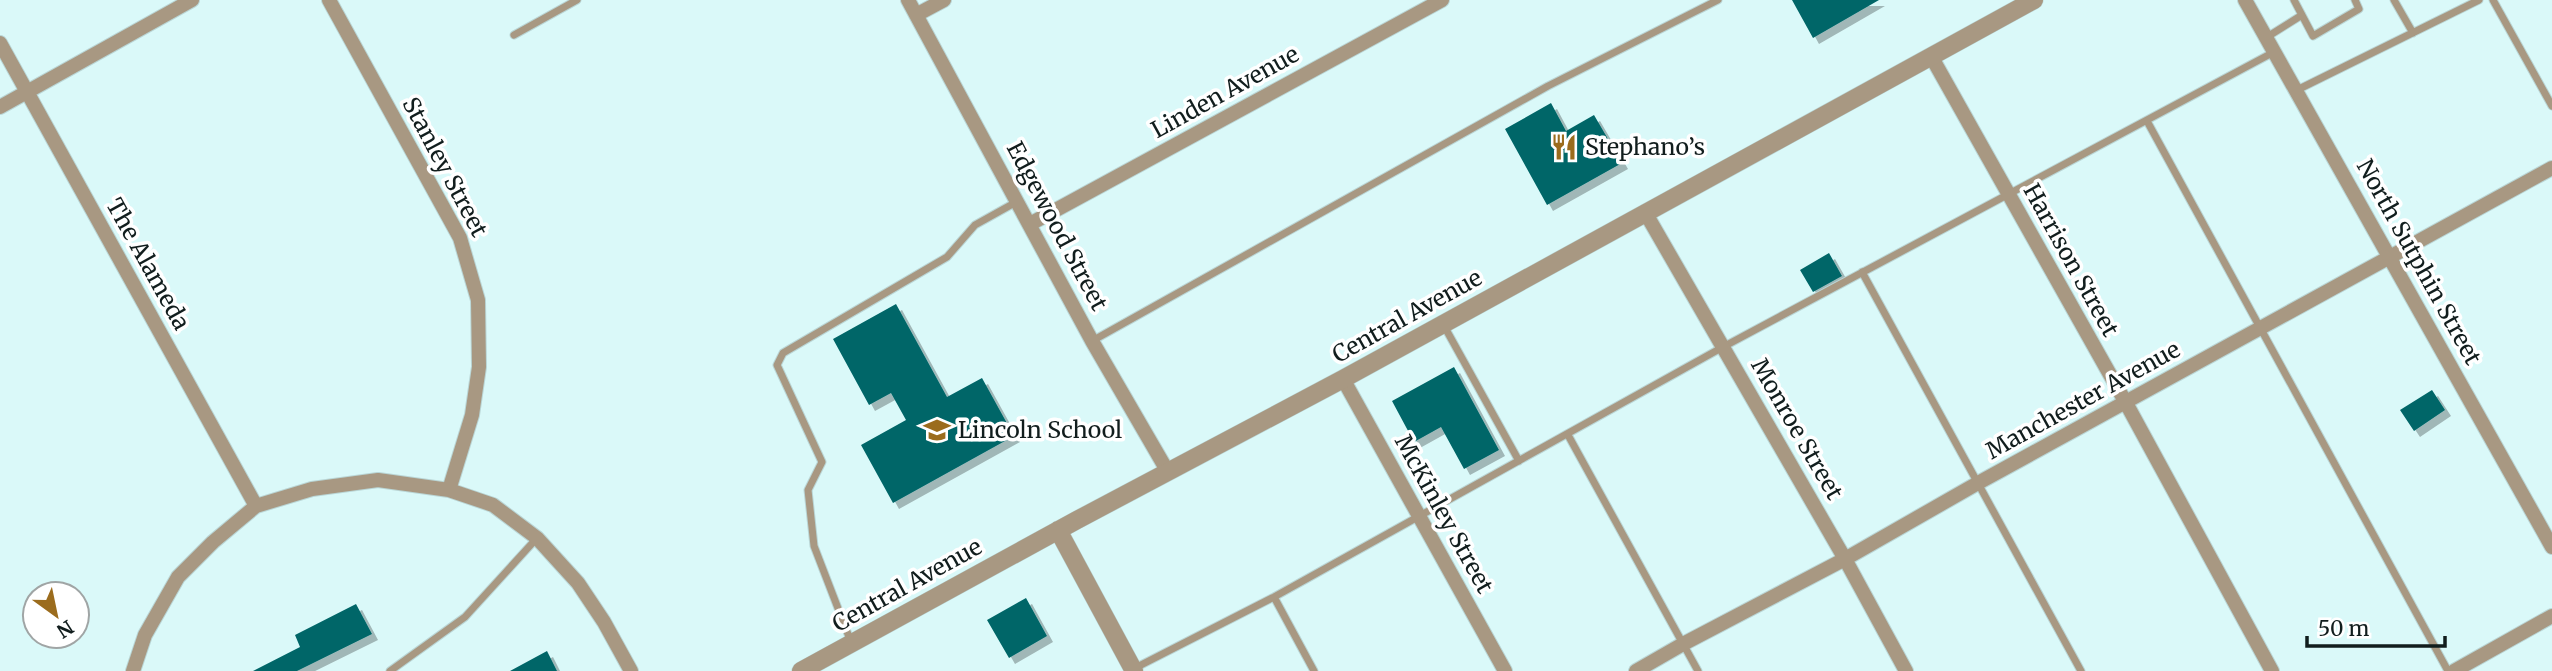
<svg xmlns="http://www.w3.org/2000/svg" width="2552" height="671" font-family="Merriweather,serif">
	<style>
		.building { fill: #006668; filter: url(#shadow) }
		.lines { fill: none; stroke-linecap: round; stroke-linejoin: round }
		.service-casing { stroke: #bad6d6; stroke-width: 9 }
		.minor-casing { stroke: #bad6d6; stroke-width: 16 }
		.tertiary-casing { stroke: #bad6d6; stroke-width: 19 }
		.service { stroke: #a89882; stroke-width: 7 }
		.minor { stroke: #a89882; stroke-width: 14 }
		.tertiary { stroke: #a89882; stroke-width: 18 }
		.labels { text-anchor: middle; stroke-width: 7; stroke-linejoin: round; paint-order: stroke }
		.street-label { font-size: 23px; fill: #111d1d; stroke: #fff }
		.poi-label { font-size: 23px; fill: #111d1d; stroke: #fff; text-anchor: start }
	</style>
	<defs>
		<filter id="shadow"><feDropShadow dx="6" dy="6" stdDeviation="0" flood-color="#0004"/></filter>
	</defs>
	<rect width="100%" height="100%" fill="#daf9f9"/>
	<path class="building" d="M1792 0H1879L1813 38Z
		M1551 103 1566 131 1594 115 1622 163 1547 205 1505 129Z
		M1829 253 1842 276 1813 292 1800 270Z
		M896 304 947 397 982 378 1014 436 893 503 861 445 906 420 891 393 869 405 833 339Z
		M1454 367 1499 450 1464 469 1441 427 1414 442 1392 401Z
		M2432 390 2445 410 2414 431 2400 410Z
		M1026 598 1047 636 1009 658 987 620Z
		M356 604 372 634 297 671H253L300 647 295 635Z
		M547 651 557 671H510Z"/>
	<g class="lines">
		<g class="service-casing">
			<path id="service" d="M2294 0 2313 36 2359 9 2355 0
				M2394 0 2413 33
				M2493 0 2552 106
				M514 35 577 0
				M2267 37 2302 15
				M2297 90 2479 0
				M2147 121 2448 671
				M1862 272 2081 671
				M1443 324 1519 461
				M1092 341 1548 86 1718 0
				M1568 435 1698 671
				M1274 597 1314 671
				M851 642 814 546 808 490 822 462 777 365 783 353 947 257 975 225 1018 201
				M1133 669 1274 597 1723 347 2274 52
				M390 671 465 617 537 538"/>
		</g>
		<g class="minor-casing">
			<path id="minor" d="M329 0 460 238 478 300 479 367 472 415 449 490
				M908 0 1092 341 1168 472
				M2245 0 2552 547
				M916 15 944 0
				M0 43 256 506
				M1931 56 2126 403 2272 671
				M0 107 192 0
				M1645 212 1845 559 1906 671
				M1030 224 1442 0
				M1343 379 1505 671
				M133 671 145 635 178 577 213 542 256 506 312 489 378 480 449 490 493 505 537 538 578 583 604 622 631 671
				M1636 671 1683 644 1845 559 1978 483 2552 168
				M2454 671 2552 616"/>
		</g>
		<g class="tertiary-casing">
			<path id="tertiary" d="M1058 530 1134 671
				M801 671 1077 520 1343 379 2034 0"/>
		</g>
		<use href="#service" class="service"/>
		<use href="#minor" class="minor"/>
		<use href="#tertiary" class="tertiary"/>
	</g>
	<defs>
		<g id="restaurant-bare" transform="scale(2.1)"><path d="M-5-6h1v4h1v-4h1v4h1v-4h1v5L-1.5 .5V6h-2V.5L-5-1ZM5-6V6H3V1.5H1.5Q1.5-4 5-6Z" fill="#9b6c1d" stroke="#fff" stroke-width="2.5" paint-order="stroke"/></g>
		<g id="school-bare" transform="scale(2.1)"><path d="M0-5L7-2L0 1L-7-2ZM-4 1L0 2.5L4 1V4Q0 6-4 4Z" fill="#9b6c1d" stroke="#fff" stroke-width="2.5" paint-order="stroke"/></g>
	</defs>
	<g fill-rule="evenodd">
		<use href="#restaurant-bare" x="1564" y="147"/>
		<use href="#school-bare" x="937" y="430"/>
	</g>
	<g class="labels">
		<g class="street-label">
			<text transform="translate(1225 92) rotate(-29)" y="8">Linden Avenue</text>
			<text transform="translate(445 167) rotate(62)" y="8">Stanley Street</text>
			<text transform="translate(1057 226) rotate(62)" y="8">Edgewood Street</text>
			<text transform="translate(2071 260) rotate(61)" y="8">Harrison Street</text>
			<text transform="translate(2419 262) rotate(61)" y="8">North Sutphin Street</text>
			<text transform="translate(148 264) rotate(61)" y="8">The Alameda</text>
			<text transform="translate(1407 316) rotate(-29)" y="8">Central Avenue</text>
			<text transform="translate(2083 400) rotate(-29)" y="8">Manchester Avenue</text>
			<text transform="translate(1797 429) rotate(60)" y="8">Monroe Street</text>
			<text transform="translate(1444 514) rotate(61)" y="8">McKinley Street</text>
			<text transform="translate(907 585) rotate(-29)" y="8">Central Avenue</text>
		</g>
		<g class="poi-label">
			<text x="1585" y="155">Stephano’s</text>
			<text x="958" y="438">Lincoln School</text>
		</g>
	</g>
	<g transform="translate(56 615) rotate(147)"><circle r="33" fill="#ffffff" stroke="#a0a5a5" stroke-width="2"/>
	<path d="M0-5L12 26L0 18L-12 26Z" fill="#9b6c1d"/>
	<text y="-10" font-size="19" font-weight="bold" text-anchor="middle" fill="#111d1d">N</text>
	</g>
	<path d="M2307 636v10h138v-10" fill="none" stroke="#111d1d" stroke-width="3.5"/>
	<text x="2318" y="636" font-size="21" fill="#111d1d" stroke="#ffffff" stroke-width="5" paint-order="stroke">50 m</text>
</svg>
